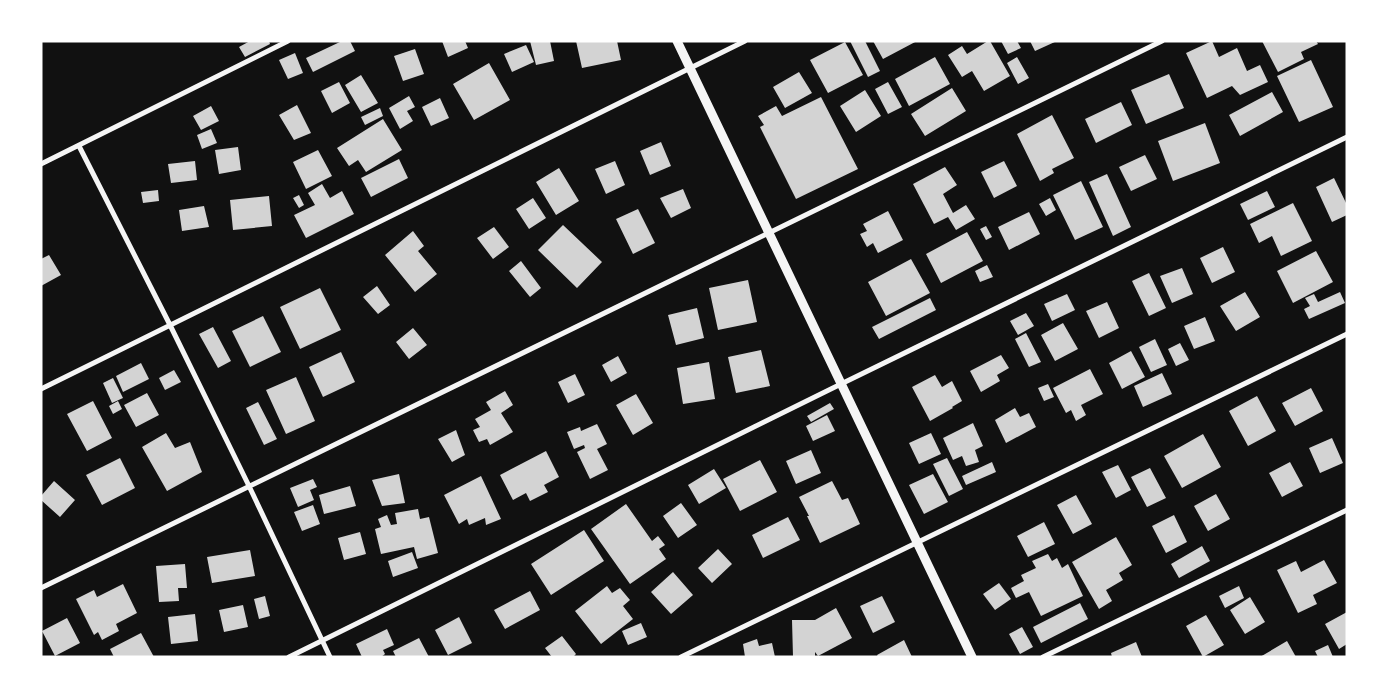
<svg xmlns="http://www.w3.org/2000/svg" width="1388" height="698" font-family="'Work Sans',sans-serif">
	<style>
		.building { fill: #d3d3d3 }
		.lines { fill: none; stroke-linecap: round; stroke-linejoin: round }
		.minor { stroke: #f5f5f5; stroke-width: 5 }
		.tertiary { stroke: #f5f5f5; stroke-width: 9 }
	</style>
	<rect width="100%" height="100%" fill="#111"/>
	<path class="building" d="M250 41H269L270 44 245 57 239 47Z
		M342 41H350L355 51 313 72 306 58Z
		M442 41H465L468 48 448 57Z
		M530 41H550L554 61 536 65Z
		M576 41H617L621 60 582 68Z
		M850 41H865L880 71 868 77Z
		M873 41H917L883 59Z
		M988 41H990L1010 76 984 91 972 71 962 77 948 55 962 46 967 54Z
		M1001 41H1017L1021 48 1008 54Z
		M1030 41H1057L1035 51Z
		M1212 41 1219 57 1237 48 1247 71 1260 65 1268 82 1240 95 1232 86 1207 98 1186 53Z
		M1262 41H1316L1318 44 1301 52 1304 59 1278 72Z
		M845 42 863 75 828 93 810 60Z
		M526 45 534 62 512 72 504 54Z
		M415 49 424 74 403 81 394 56Z
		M295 53 303 73 288 79 279 60Z
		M935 57 950 84 909 106 895 79Z
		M1017 57 1029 78 1018 84 1007 63Z
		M1311 60 1333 107 1299 122 1277 76Z
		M489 63 510 100 474 120 453 84Z
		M799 72 812 93 785 108 773 87Z
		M1169 74 1184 108 1146 124 1131 90Z
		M361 75 378 103 361 112 345 85Z
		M339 82 350 103 332 113 321 91Z
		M888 82 902 107 888 114 875 89Z
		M952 88 966 111 925 136 911 114Z
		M865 90 881 116 856 132 840 106Z
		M1272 92 1283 112 1240 136 1229 115Z
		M409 96 415 107 407 111 413 121 400 129 389 108Z
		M821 97 858 169 796 199 760 127 764 125 758 116 776 106 782 116Z
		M440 98 449 118 431 126 422 107Z
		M1121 102 1132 125 1096 143 1085 119Z
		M297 105 311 133 294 140 279 115Z
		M211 106 219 121 201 130 193 116Z
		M380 108 383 116 365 125 361 117Z
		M1052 115 1074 158 1052 169 1054 173 1040 181 1017 134Z
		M383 119 402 150 366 172 358 160 349 166 337 148Z
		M1205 123 1220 163 1173 181 1158 141Z
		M211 129 217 143 202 149 197 135Z
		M661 142 671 166 650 175 640 151Z
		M238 147 241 170 219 174 215 150Z
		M318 150 332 176 306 189 293 162Z
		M1145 155 1157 179 1131 191 1119 167Z
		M399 159 408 178 371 197 361 178Z
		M195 161 197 180 171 183 168 164Z
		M615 161 625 185 606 194 595 169Z
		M1004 161 1017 186 994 198 981 172Z
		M945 167 957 185 943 194 953 213 966 205 975 219 956 230 948 217 934 224 913 184Z
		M559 168 579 201 556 215 536 182Z
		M1107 174 1131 227 1113 236 1089 182Z
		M1334 178 1347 205V215L1332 222 1316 187Z
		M1081 181 1103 227 1075 240 1053 195Z
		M322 184 330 198 342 191 354 214 306 238 294 215 315 205 308 193Z
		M683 189 691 208 671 218 660 198Z
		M158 190 159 201 143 203 141 192Z
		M1267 191 1275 207 1248 220 1240 204Z
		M299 195 304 205 299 208 293 198Z
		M269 196 272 226 233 230 230 200Z
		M533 198 546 218 529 229 516 209Z
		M1050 198 1056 210 1046 216 1039 204Z
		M1293 203 1312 241 1281 256 1272 236 1259 243 1250 224Z
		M204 206 209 227 182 231 179 210Z
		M638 209 655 243 633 254 616 219Z
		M888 211 903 240 878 253 873 243 867 247 860 234 867 231 863 224Z
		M1029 212 1040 234 1009 250 998 227Z
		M563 225 602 262 577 288 538 250Z
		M986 226 992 237 986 240 980 229Z
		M494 227 509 247 493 259 477 238Z
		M413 231 424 246 418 251 437 274 415 292 385 255Z
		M967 232 983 261 941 283 926 254Z
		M1223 247 1235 272 1212 283 1200 258Z
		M1316 251 1333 282 1293 303 1277 271Z
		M49 255 61 275 41 286V259Z
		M911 259 930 293 886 316 868 282Z
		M521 261 541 288 530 297 509 271Z
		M987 265 993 277 980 282 975 271Z
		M1182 268 1193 294 1172 303 1160 276Z
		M1149 273 1166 308 1149 316 1132 281Z
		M748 280 757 322 718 330 709 288Z
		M377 286 390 305 378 314 363 297Z
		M320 288 341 330 300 349 280 307Z
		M1245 292 1260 317 1236 331 1220 306Z
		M1340 292 1345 303 1309 319 1304 309 1310 306 1305 298 1314 294 1318 302Z
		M1067 294 1075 310 1052 321 1044 304Z
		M930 298 936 310 879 339 872 327Z
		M1107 302 1119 328 1099 338 1086 311Z
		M697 308 704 338 676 345 668 315Z
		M1026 313 1034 326 1018 335 1010 321Z
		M263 316 281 352 250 367 232 331Z
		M1205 317 1215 341 1194 349 1184 326Z
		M1063 323 1078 349 1055 361 1041 335Z
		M213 327 231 361 218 368 199 334Z
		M413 328 427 345 409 359 396 342Z
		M1026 333 1041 362 1029 367 1015 339Z
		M1155 339 1167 365 1151 372 1139 347Z
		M1180 343 1189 360 1176 366 1168 349Z
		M761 350 770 386 736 393 728 357Z
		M1131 351 1145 377 1122 389 1109 363Z
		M341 352 355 382 323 397 309 367Z
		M1001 355 1009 368 997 375 1000 381 981 392 970 371Z
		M618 356 627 373 611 382 602 365Z
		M709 362 715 399 683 404 677 368Z
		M141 363 149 379 123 392 116 376Z
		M1090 369 1103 394 1081 405 1086 415 1076 421 1071 410 1066 413 1053 388Z
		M174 370 181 382 165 390 159 378Z
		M1162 373 1172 394 1143 407 1134 386Z
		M575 374 585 395 568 403 558 382Z
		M935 375 942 387 952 381 962 401 952 407 953 408 930 421 912 387Z
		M296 377 315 421 286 434 266 390Z
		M113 378 123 398 112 403 103 383Z
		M1048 384 1054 397 1044 401 1038 388Z
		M1311 388 1323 411 1295 426 1282 403Z
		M505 391 513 405 501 413 513 432 490 445 487 439 479 442 473 430 480 427 475 419 491 410 486 402Z
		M147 393 159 415 136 427 124 405Z
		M636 394 653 423 633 435 616 405Z
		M1257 396 1276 431 1248 446 1229 411Z
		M93 401 112 438 87 451 67 414Z
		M118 401 122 409 113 414 109 406Z
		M258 402 277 439 264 445 246 408Z
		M830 403 834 409 811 422 807 416Z
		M1015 408 1020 417 1029 413 1036 427 1006 443 995 420Z
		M827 415 835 431 813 441 806 426Z
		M973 423 983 446 975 450 979 462 966 466 962 456 953 460 943 438Z
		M597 424 607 444 597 449 608 470 590 479 577 452 585 448 584 445 574 449 567 432 580 427 581 431Z
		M456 430 465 455 452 462 438 439Z
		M166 433 175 448 190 442 202 472 167 491 142 447Z
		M931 433 941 454 919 464 909 443Z
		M1203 434 1221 467 1182 488 1164 456Z
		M1332 438 1343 463 1320 473 1309 448Z
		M811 450 821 473 796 484 786 461Z
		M546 451 559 477 544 485 548 492 530 501 526 493 513 500 500 475Z
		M120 458 135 488 102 505 86 475Z
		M947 458 963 489 949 496 933 464Z
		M760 460 777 492 740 511 723 479Z
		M992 462 996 472 966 485 962 476Z
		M1290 462 1303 486 1282 497 1269 473Z
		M1118 465 1131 490 1116 498 1102 472Z
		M1150 468 1166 498 1147 507 1131 477Z
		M714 469 726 488 699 504 688 485Z
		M399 474 405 503 382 506 372 480Z
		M933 474 948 502 924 514 909 485Z
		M481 476 501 519 486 525 485 518 469 525 467 519 459 524 444 495Z
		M313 479 317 487 310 490 314 500 298 507 290 488Z
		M54 481 75 500 60 517 41 500V496Z
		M832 481 842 500 848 498 860 524 820 543 807 516H809L799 497Z
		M350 486 356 506 324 514 319 495Z
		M1216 494 1230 519 1208 531 1194 506Z
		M1076 495 1092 524 1073 534 1057 505Z
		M681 503 697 525 678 538 663 516Z
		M626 504 652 541 658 536 665 545 659 549 666 559 630 584 591 529Z
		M313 505 320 524 302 531 294 512Z
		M418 509 420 519 429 517 438 553 417 559 414 547 381 554 375 529 381 527 378 519 387 515 391 525 397 524 395 513Z
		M1174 515 1187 542 1166 553 1152 526Z
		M788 517 800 540 763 558 752 535Z
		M1044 522 1055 544 1028 557 1017 536Z
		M584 530 604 561 551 595 531 564Z
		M360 532 366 554 344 560 338 538Z
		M1116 537 1132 565 1119 573 1123 580 1106 590 1112 601 1099 609 1072 562Z
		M1202 546 1210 561 1179 578 1171 564Z
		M718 549 732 564 712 583 698 568Z
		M250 550 255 576 212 583 207 557Z
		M412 552 418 568 393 577 388 561Z
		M1048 554 1052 561 1057 558 1062 568 1068 564 1083 596 1041 616 1029 592 1016 598 1011 588 1024 581 1021 575 1036 568 1032 561Z
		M1324 560 1337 583 1313 595 1317 604 1298 613 1277 570 1296 561 1301 572Z
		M185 564 187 588H178L179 601 159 602 156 566Z
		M673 572 693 595 671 614 651 592Z
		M999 583 1011 599 995 610 983 594Z
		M123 584 137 613 116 624 119 631 102 640 98 632 94 635 76 599 94 590 97 597Z
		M607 586 612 593 620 588 630 600 623 606 633 619 601 644 575 611Z
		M1239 586 1244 598 1225 608 1219 596Z
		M530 591 540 610 505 629 494 610Z
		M265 596 270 616 259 619 254 599Z
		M882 596 895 622 873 633 860 606Z
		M1250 597 1265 622 1245 634 1230 610Z
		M1080 603 1088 619 1041 643 1033 627Z
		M243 605 248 627 224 632 219 610Z
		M836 608 852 638 818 656 815 652V657H793L792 620H815Z
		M1347 612V644L1339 649 1325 624Z
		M195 614 198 641 171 644 168 617Z
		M1206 615 1224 645 1203 657 1186 626Z
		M459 617 472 643 448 655 435 630Z
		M67 618 80 643 55 656 42 631Z
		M641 623 647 637 628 645 622 631Z
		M1022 627 1033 647 1020 654 1009 634Z
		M387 629 394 645 383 650 385 654 381 657H362L356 644Z
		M141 633 154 657H114L110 649Z
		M562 636 576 654 573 657H552L545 648Z
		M419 638 429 657H396L393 651Z
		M757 639 759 646 772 643 775 657H745L743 644Z
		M904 640 912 657H878L877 655Z
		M1287 641 1296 657H1260Z
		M1136 642 1142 657H1112L1111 653Z
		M1328 645 1333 657H1318L1315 651Z"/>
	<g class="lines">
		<path class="minor" d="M79 146 170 325 249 486 330 657
			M41 164 288 41
			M41 389 745 41
			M41 588 1162 41
			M289 657 841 384 1347 137
			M681 657 1347 334
			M1043 657 1347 510"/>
		<path class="tertiary" d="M677 41 972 657"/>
	</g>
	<rect width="1388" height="698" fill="none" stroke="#ffffff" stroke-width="85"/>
</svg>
